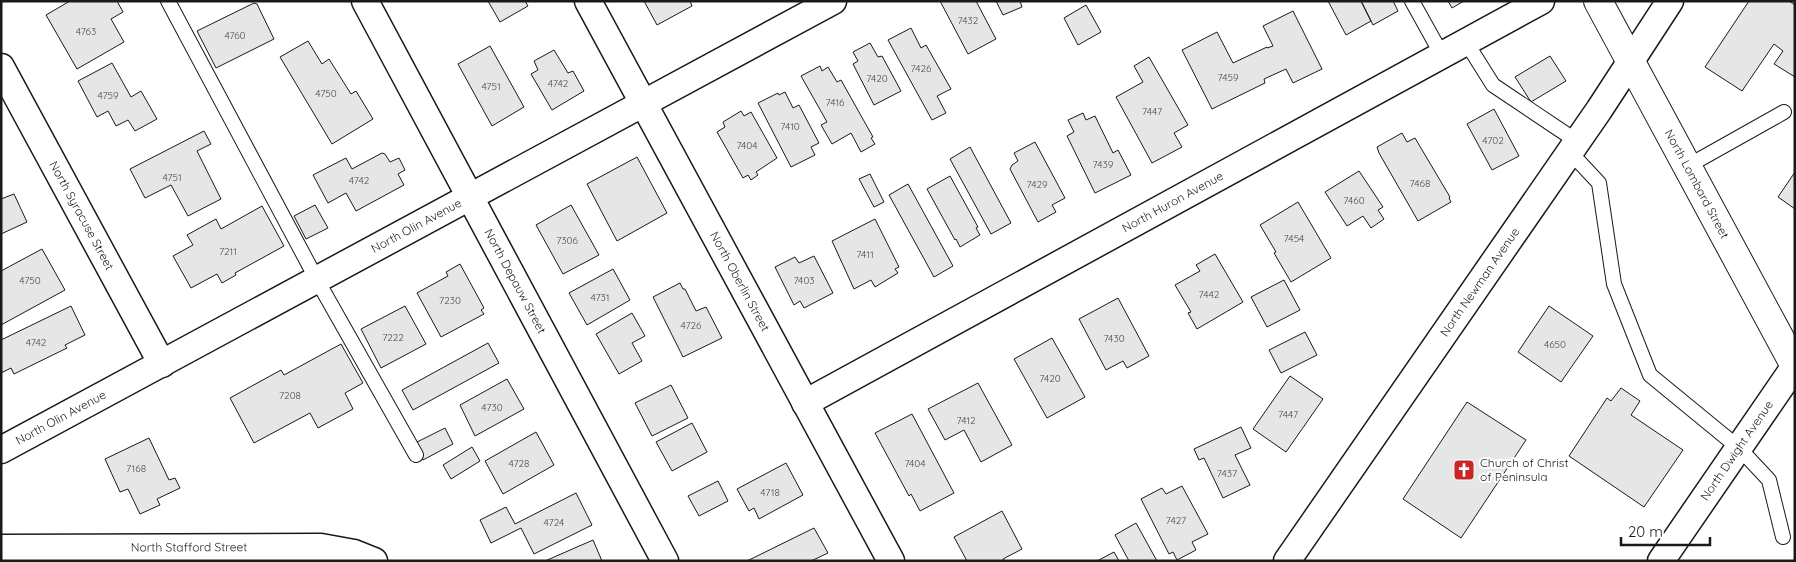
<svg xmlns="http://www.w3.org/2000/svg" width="1796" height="562" font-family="Quicksand,sans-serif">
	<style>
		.building { fill: #e6e6e6; stroke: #1a1a1a }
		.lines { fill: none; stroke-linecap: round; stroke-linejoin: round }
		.service-casing { stroke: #1a1a1a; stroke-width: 16 }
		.minor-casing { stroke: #1a1a1a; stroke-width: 29 }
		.primary-casing { stroke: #1a1a1a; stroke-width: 30 }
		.service { stroke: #fff; stroke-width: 14 }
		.minor { stroke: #fff; stroke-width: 26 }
		.primary { stroke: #fff; stroke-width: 28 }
		.labels { text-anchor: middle; stroke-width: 4; stroke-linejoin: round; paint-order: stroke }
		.number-label { font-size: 10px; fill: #4d4d4d }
		.street-label { font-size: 12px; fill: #1a1a1a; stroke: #fff }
		.poi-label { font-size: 12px; fill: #1a1a1a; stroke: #fff; text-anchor: start }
	</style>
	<rect width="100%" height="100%" fill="#fff"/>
	<path class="building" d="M70 1H117L123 12 111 19 124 42 77 69 46 15Z
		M488 1H525L528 6 500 22Z
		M644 1H690L692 6 657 25Z
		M940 1H976L996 39 968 54Z
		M996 1H1020L1022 7 1003 15Z
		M1328 1H1361L1371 21 1346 35Z
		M1361 1H1393L1398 11 1373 25Z
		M1448 1H1464L1452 8Z
		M1749 1H1789L1795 5V77L1774 64 1783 51 1774 44 1742 91 1705 67Z
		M254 3 257 4 274 39 216 68 197 31Z
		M1086 5 1101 32 1078 45 1064 18Z
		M1293 11 1322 69 1293 83 1286 69 1264 79 1265 83 1212 109 1182 50 1217 32 1233 63 1267 47V48L1273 46 1263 26Z
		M911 28 921 48 926 45 951 89 937 96 946 113 932 120 888 40Z
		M308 41 322 64 329 59 351 94 356 91 373 119 332 144 280 57Z
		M870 43 878 57 882 56 901 91 874 105 853 64 858 61 853 52Z
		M490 46 524 107 492 126 458 64Z
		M554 50 568 73 573 71 584 91 552 110 531 74 538 70 534 61Z
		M1550 56 1566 81 1531 102 1515 77Z
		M1149 57 1188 125 1174 133 1182 147 1152 163 1116 97 1143 82 1134 66Z
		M112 63 131 97 141 91 157 119 135 131 128 120 116 126 108 111 97 117 78 81Z
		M820 66 822 71 828 67 837 82 841 80 873 137 871 138 875 144 861 152 851 133 832 144 821 125 827 122 801 76Z
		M785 92 793 108 799 105 819 143 811 147 815 155 791 167 758 103 778 93 779 95Z
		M1494 109 1519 156 1492 170 1467 124Z
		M741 111 744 116 751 112 777 158 756 172 758 175 751 180 748 175 743 178 717 132 725 127 723 122Z
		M1083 113 1086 120 1095 116 1113 153 1118 150 1131 175 1095 193 1067 136 1074 132 1068 120Z
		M204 131 211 144 197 151 221 199 188 216 171 185 145 198 130 169Z
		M1402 133 1407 142 1415 138 1450 197 1449 198 1451 202 1418 221 1379 153 1377 147Z
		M1035 142 1065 198 1052 205 1056 212 1038 222 1010 169 1012 165 1018 161 1014 153Z
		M970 147 1011 223 991 234 950 159Z
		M382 153 385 154 390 162 399 158 405 170 398 174 404 185 356 211 346 193 328 203 313 175 346 158 352 169Z
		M637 157 667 213 617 241 587 184Z
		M1359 171 1383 207 1378 210 1384 219 1371 228 1363 216 1347 226 1325 192Z
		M1795 172V209L1778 197Z
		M870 174 884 202 874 207 859 179Z
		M950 176 978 227 976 228 980 235 960 247 956 239 955 240 927 189Z
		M908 184 953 266 934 277 889 195Z
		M14 194 27 222 1 234V199Z
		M1298 202 1331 258 1291 282 1274 253 1276 252 1260 225Z
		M315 205 328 228 306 239 294 216Z
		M571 205 599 255 563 274 536 225Z
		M262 206 284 246 235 273 236 275 222 283 217 274 191 288 173 256 193 245 187 235 216 219 221 229Z
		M875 219 899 267 895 269 898 273 875 287 871 280 854 289 832 241Z
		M42 249 65 290 1 325V271Z
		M1215 254 1243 302 1197 329 1188 313 1191 312 1175 285 1200 271 1196 265Z
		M814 256 833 293 804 308 800 301 794 305 775 267 795 257 799 263Z
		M460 264 484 308 481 310 484 314 441 337 417 293 448 276 446 272Z
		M613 269 630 300 587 325 569 293Z
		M1284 280 1300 310 1267 327 1251 297Z
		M680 283 683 289H685L696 311 706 307 722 338 683 357 653 297Z
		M1118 298 1149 356 1127 368 1123 361 1106 370 1079 319Z
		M71 306 85 335 65 345 67 348 14 374 11 368 1 373V340Z
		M405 306 426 344 381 368 361 329Z
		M1549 306 1593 336 1561 382 1518 352Z
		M632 313 645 336 632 343 642 361 619 374 596 334Z
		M1305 332 1317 355 1281 373 1269 350Z
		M1052 338 1085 397 1047 418 1014 359Z
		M488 343 499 363 413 410 402 390Z
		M341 344 363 383 345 393 353 409 318 428 310 413 254 443 230 398 281 370 284 375Z
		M1290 376 1323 399 1286 452 1253 429Z
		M507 379 524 409 475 436 460 405Z
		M978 383 1012 445 981 462 964 430 945 440 928 409Z
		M671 385 688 418 652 436 635 403Z
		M1621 388 1640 401 1631 415 1683 450 1644 507 1569 456 1607 398 1611 401Z
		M1467 402 1526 440 1461 538 1403 499Z
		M912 414 954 493 920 511 911 494 909 496 875 433Z
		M692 423 707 452 672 471 656 442Z
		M1241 427 1251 448 1235 455 1250 485 1223 498 1204 458 1199 460 1194 449Z
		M445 428 453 444 423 460 415 443Z
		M536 432 554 465 503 494 485 461Z
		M149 438 169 480 175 478 180 488 157 499 160 505 140 514 128 489 120 492 105 459Z
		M472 447 480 461 451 479 443 465Z
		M786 463 803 495 759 519 754 508 749 511 737 489Z
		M718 481 728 501 699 516 688 496Z
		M1182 486 1208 534 1192 542 1196 550 1177 560 1173 552 1169 554 1141 499 1162 488 1166 494Z
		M576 493 592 525 534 554 521 528 491 543 480 520 506 507 515 524Z
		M1002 511 1022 549 1003 559 1004 561H967L954 537Z
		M1136 523 1157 561H1129L1115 535Z
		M814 528 828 553 811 561H747Z
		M593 540 602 561H545Z
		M1114 552 1119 561H1097Z"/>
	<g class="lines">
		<g class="service-casing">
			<path id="service" d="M168 1 317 280 416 455
				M1412 1 1442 55
				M1466 42 1493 85 1578 142
				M1570 152 1599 183 1614 284 1650 375 1739 448 1769 480 1783 537
				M1686 167 1784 112"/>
		</g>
		<g class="minor-casing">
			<g id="minor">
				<path id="s1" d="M365 1 665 561"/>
				<path id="s2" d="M588 1 891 561"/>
				<path id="s3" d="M1 67 162 364"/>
				<path id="s4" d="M805 403 1541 1"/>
				<path id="s5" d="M1 450 833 1"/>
				<path id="s6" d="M1 548 321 547 354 553 374 561"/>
				<path id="s7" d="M1287 561 1599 110 1670 1"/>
				<path id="s8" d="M1661 561 1795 366"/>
			</g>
		</g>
		<g class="primary-casing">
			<g id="primary">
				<path id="s9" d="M1598 1 1795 366"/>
			</g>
		</g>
		<use href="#service" class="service"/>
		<use href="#minor" class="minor"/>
		<use href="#primary" class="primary"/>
	</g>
	<defs>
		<g id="church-square" transform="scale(1.125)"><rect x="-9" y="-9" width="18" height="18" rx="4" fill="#c62828" stroke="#fff"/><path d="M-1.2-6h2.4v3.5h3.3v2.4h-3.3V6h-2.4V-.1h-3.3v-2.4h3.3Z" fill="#fff"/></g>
	</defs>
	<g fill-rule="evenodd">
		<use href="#church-square" x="1464" y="470"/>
	</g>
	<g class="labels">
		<g class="number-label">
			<text x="968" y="24">7432</text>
			<text x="86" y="35">4763</text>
			<text x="235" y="39">4760</text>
			<text x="921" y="72">7426</text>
			<text x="1228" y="81">7459</text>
			<text x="877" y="82">7420</text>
			<text x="558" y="87">4742</text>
			<text x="491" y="90">4751</text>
			<text x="326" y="97">4750</text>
			<text x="108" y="99">4759</text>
			<text x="835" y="106">7416</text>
			<text x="1152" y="115">7447</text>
			<text x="790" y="130">7410</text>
			<text x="1493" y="144">4702</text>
			<text x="747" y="149">7404</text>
			<text x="1103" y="168">7439</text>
			<text x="172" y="181">4751</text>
			<text x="359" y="184">4742</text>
			<text x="1420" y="187">7468</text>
			<text x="1037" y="188">7429</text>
			<text x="1354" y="204">7460</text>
			<text x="1294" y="242">7454</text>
			<text x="567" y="244">7306</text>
			<text x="228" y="255">7211</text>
			<text x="865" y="258">7411</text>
			<text x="30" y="284">4750</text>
			<text x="804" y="284">7403</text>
			<text x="1209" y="298">7442</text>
			<text x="600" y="301">4731</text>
			<text x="450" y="304">7230</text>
			<text x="691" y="329">4726</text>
			<text x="393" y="341">7222</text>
			<text x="1114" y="342">7430</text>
			<text x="36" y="346">4742</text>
			<text x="1555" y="348">4650</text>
			<text x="1050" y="382">7420</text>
			<text x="290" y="399">7208</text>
			<text x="492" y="411">4730</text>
			<text x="1288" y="418">7447</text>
			<text x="966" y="424">7412</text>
			<text x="519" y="467">4728</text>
			<text x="915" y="467">7404</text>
			<text x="136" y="472">7168</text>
			<text x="1227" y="477">7437</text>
			<text x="770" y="496">4718</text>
			<text x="1176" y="524">7427</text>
			<text x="554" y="526">4724</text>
		</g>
		<g class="street-label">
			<text dy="4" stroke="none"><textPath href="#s9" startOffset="208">North Lombard Street</textPath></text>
			<text dy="4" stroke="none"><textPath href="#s4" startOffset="419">North Huron Avenue</textPath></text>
			<text dy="4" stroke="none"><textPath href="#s3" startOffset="169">North Syracuse Street</textPath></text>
			<text dy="4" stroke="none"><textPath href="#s5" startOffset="472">North Olin Avenue</textPath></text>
			<text dy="4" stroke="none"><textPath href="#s1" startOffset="318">North Depauw Street</textPath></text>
			<text dy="4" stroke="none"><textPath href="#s2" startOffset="319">North Oberlin Street</textPath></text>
			<text dy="4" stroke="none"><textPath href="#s7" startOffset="339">North Newman Avenue</textPath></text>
			<text dy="4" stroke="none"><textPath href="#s5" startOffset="68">North Olin Avenue</textPath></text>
			<text dy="4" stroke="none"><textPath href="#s8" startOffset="134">North Dwight Avenue</textPath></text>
			<text dy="4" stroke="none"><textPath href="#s6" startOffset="188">North Stafford Street</textPath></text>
		</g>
		<g class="poi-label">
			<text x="1480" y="467">Church of Christ<tspan x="1480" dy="14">of Peninsula</tspan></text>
		</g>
	</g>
	<rect width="1796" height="562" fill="none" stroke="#1a1a1a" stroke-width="5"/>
	<path d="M1621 537v8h89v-8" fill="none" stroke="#1a1a1a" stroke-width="2.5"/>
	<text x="1628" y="537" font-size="15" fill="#1a1a1a" stroke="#ffffff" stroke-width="4" paint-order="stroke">20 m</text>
</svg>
